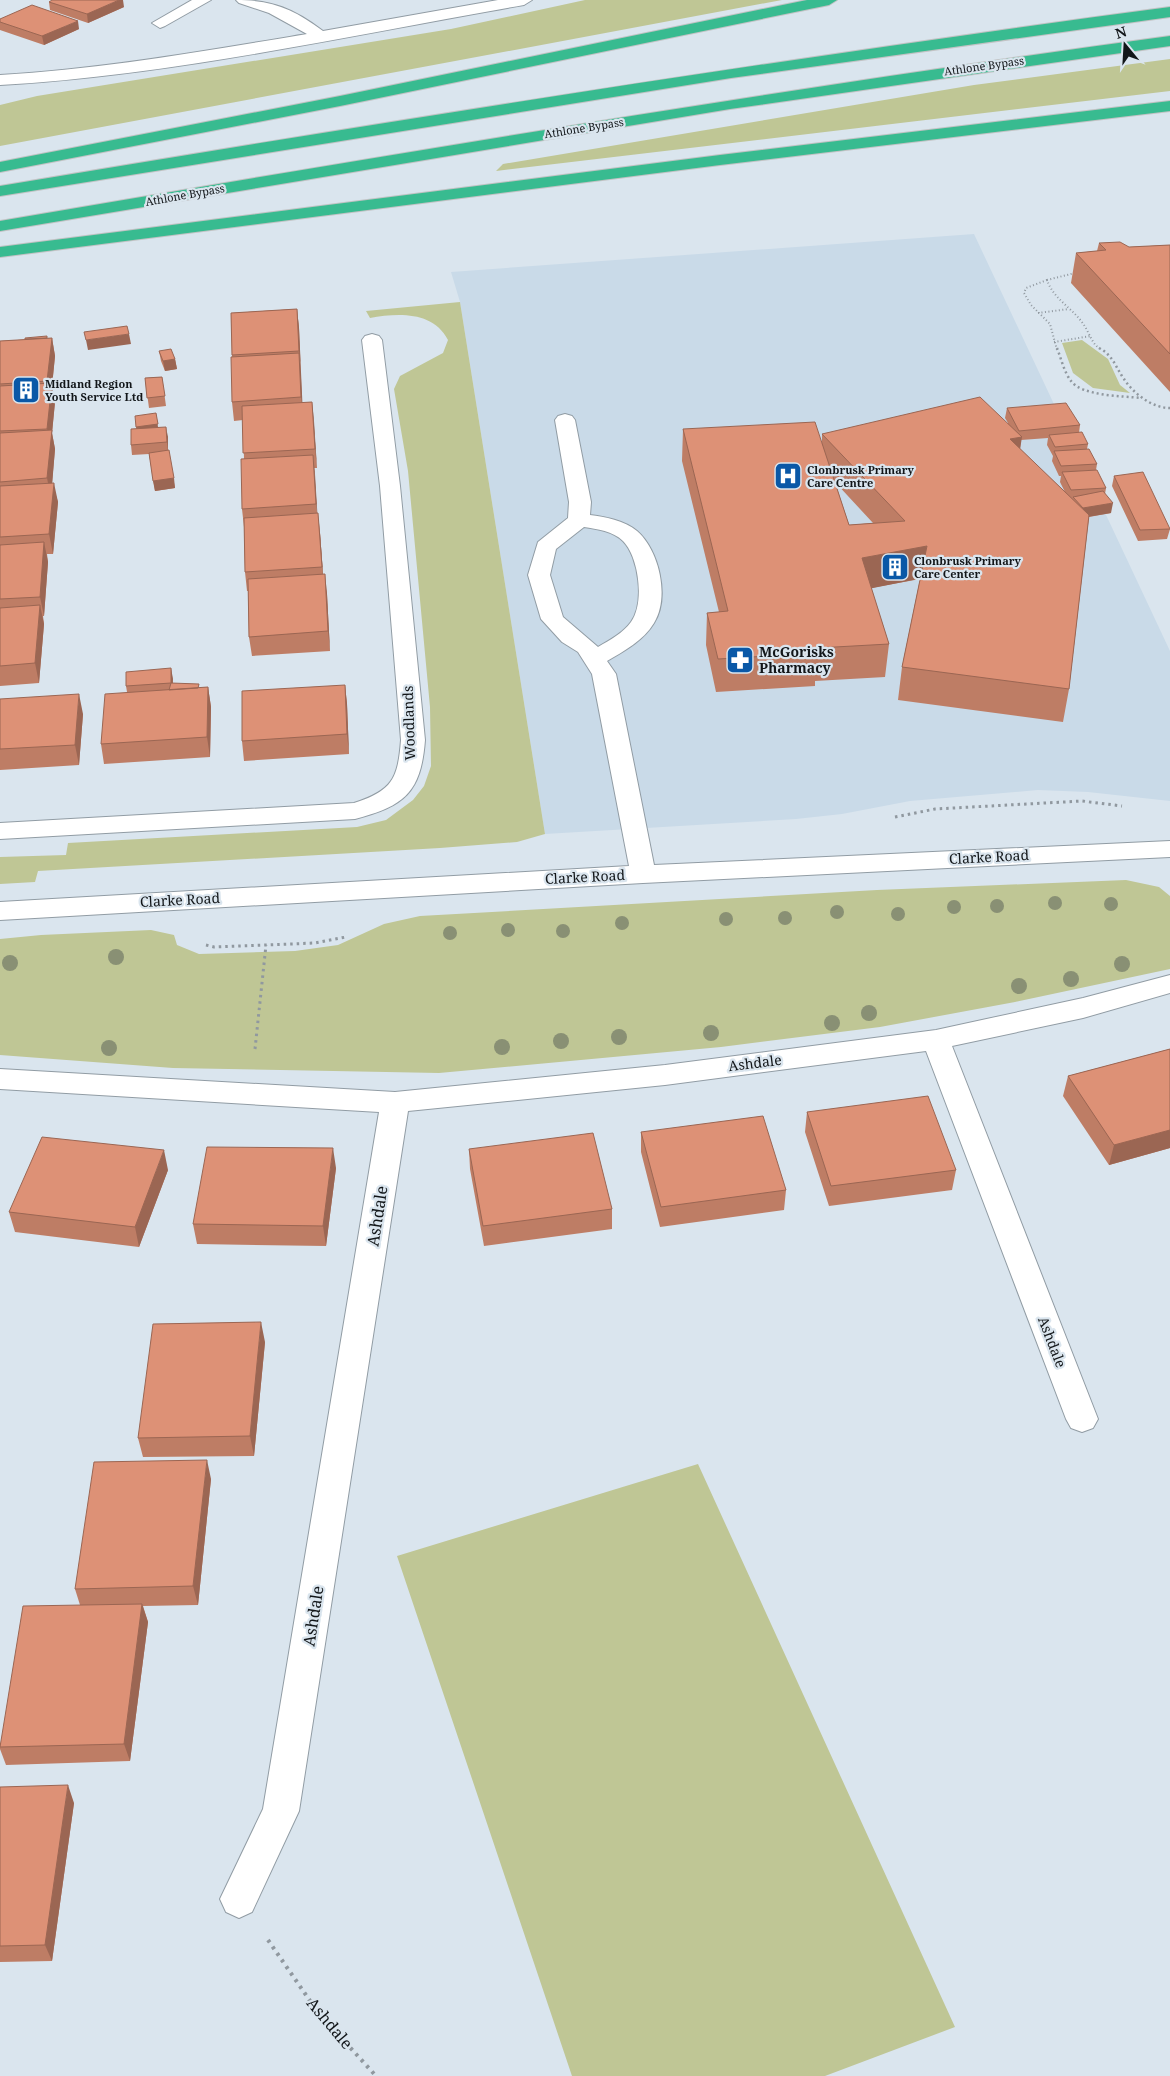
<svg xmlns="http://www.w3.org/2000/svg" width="1170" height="2076" font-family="'Noto Serif',serif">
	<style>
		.built { fill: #c9dae8 }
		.green { fill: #bfc695 }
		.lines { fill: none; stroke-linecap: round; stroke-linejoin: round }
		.minor-casing { stroke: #919ca4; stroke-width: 2 }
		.highway-casing { stroke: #c1c2c3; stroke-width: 2 }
		.path-far3 { stroke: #90989f; stroke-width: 2; stroke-dasharray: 1 2.5; stroke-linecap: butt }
		.path-far2 { stroke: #90989f; stroke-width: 2.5; stroke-dasharray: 2 3; stroke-linecap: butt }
		.path-far1 { stroke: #90989f; stroke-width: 3; stroke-dasharray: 2.5 4; stroke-linecap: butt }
		.path { stroke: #90989f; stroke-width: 4; stroke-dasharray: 3 5; stroke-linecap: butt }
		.minor { fill: #fff; fill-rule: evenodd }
		.highway { fill: #38bb90; fill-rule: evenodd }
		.tree { fill: #899074 }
		.wall { fill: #be7d65; fill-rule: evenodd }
		.shaded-wall { fill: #9b6653 }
		.building { fill: #dd9176; stroke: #9b6653 }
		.labels { text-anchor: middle; stroke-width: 4.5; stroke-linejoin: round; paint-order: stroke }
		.far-street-label { font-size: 11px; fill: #121619; stroke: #dae5ee }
		.far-poi-label { font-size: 11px; font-weight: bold; fill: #121619; stroke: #dae5ee; text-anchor: start }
		.poi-label { font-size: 14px; font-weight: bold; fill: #121619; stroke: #dae5ee; text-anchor: start }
		.street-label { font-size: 14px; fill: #121619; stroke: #dae5ee }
		.near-street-label { font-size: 16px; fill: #121619; stroke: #dae5ee }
	</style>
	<rect width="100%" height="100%" fill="#dae5ee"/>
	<path class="built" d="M974 234 1170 651V801L1088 792 1038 790 910 801 842 814 796 819 545 834 460 302 451 272Z"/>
	<path class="green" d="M585 0H782L0 146V105L37 96 451 29Z
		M1170 59V91L496 171 503 164 974 85Z
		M460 302 545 834 517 842 440 848 38 871 35 882 0 884V857L66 855 68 843 357 827 386 820 413 800 424 786 431 766 430 707 408 471 394 389 400 376 443 353 448 340C433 311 398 313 370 318L366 311Z
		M1082 340 1108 359 1120 385 1130 393 1093 388 1073 373 1062 343Z
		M1126 880 1159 887 1170 896V969L1015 1002 880 1027 721 1047 439 1073 173 1068 0 1055V939L41 935 151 930 174 935 177 945 199 954 295 951 338 945 384 924 420 916 877 890Z
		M698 1464 955 2027 825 2076H572L397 1556Z"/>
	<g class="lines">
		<g class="minor-casing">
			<path id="minor" d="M192 0H211L165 26 160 28 152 23Z
				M236 0C272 0 294 9 323 31L498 0H532L524 5C351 35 175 75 0 85V75C103 69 205 51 307 34L269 13 239 3Z
				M372 334 379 336 382 340 400 486 425 740C421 793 404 806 355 819L0 839V823L354 803C392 791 398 779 401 740L380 486 362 340 365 336Z
				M565 414 572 416 575 420 591 502 590 515C605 517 624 520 637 531 659 550 670 597 654 623 643 641 624 651 607 661L616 674 654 865 1170 841V857L643 883 0 920V902L629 866 592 674 578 652 562 642 541 619 528 575 538 542 568 518 569 502 555 420 558 416ZM584 527C597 529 613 531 623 541 639 557 645 603 631 622 623 633 610 640 598 647L563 617 550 575 556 549Z
				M1170 975V993L1083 1018 952 1046 1098 1419 1093 1428 1082 1432 1071 1428 1066 1419 926 1051 665 1085 408 1111 299 1811 252 1912 239 1918 226 1912 220 1899 263 1809 379 1112 0 1089V1069L395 1092 665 1065 936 1030 1083 998Z"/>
		</g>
		<g class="highway-casing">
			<path id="highway" d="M807 0H837L829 5 340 106 0 172V162L340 96Z
				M1170 7V17L731 78 0 196V186C389 121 779 59 1170 7Z
				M1170 36V46L730 109 0 231V221C389 155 779 89 1170 36Z
				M1170 101V111L720 165 0 257V247L720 155Z"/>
		</g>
		<path class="path-far3" d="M1075 273 1047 280C1054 300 1073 308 1084 325 1090 334 1092 345 1102 350
			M1047 280 1026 288 1024 293 1031 305 1050 324 1057 350
			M1038 313 1069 309
			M1054 342 1091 336"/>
		<path class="path-far2" d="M1057 348C1061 358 1064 372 1071 381 1082 396 1122 396 1141 398
			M1099 348C1113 355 1116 368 1124 379 1134 394 1152 408 1170 408"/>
		<path class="path-far1" d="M895 817 935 809 1082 801 1122 806
			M206 945 214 947 315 943 346 937
			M255 1049 266 945"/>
		<path class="path" d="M268 1940 317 2011 376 2076"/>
		<use href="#minor" class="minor"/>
		<use href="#highway" class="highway"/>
	</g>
	<g class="tree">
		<circle cx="1055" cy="903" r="7"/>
		<circle cx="1111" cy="904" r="7"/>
		<circle cx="997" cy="906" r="7"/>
		<circle cx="954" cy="907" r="7"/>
		<circle cx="837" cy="912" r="7"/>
		<circle cx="898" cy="914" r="7"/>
		<circle cx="785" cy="918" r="7"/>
		<circle cx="726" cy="919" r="7"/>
		<circle cx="622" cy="923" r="7"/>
		<circle cx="508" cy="930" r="7"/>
		<circle cx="563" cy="931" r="7"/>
		<circle cx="450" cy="933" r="7"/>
		<circle cx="116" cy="957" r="8"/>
		<circle cx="10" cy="963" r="8"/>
		<circle cx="1122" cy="964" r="8"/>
		<circle cx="1071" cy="979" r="8"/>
		<circle cx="1019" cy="986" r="8"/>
		<circle cx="869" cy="1013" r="8"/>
		<circle cx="832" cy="1023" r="8"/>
		<circle cx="711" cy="1033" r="8"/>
		<circle cx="619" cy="1037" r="8"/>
		<circle cx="561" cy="1041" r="8"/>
		<circle cx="502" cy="1047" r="8"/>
		<circle cx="109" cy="1048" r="8"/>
	</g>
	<path class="wall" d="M49 2 124 7 88 23 50 10Z
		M0 19 79 29 44 45 0 30Z
		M1099 243 1129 247 1170 245V392L1071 283 1076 253 1097 251Z
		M297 309 299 328 302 403 312 402 317 468H314L317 513 320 533 323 574 327 594 330 651 252 656 249 637 248 591H247L245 572 244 527 242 509 244 459 243 420 234 421 232 402V357L231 313Z
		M52 338 55 356 52 386 55 402 52 433 55 449 52 483 58 502 53 554H47L48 562 44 616H43L44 624 39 683 0 686V341Z
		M159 351 175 359 177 369 165 371 161 361Z
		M162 377 166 406 149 408 145 378Z
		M1007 408 1080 425 1079 433 1088 444 1087 449 1097 464 1096 470 1106 488 1105 494 1111 513 1089 517 1069 689 1063 722 898 700 902 667 920 579 871 588 889 644 885 677 815 681V686L716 692 706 645 707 613 719 612 682 461 683 429 822 443V434L1008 423 1005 418ZM1048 438 1047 445 1053 456 1052 461 1059 476H1061L1060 482 1065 492 1020 449 1021 440ZM835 482 873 523 849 525Z
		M158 427 168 437V451L175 488 155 491 149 454 132 455 131 445Z
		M1114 476 1170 529 1167 539 1138 541 1112 486Z
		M171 668 173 683 200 688 208 687 211 707 210 757 104 764 101 744 127 692 126 686Z
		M345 685 347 704 349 754 244 761 242 741Z
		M0 699 83 714 79 765 0 770Z
		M1170 1049V1148L1109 1165 1063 1096 1068 1076Z
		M807 1112 956 1170 952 1190 829 1206 805 1132Z
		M641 1132 786 1190 784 1210 660 1227 641 1152Z
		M469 1149 612 1209V1229L484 1246 470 1169Z
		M336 1168 326 1246 197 1244 193 1224Z
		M168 1170 139 1247 15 1232 9 1212Z
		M265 1342 254 1456 143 1457 138 1438Z
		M211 1479 198 1605 143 1606 148 1622 130 1761 6 1765 0 1749V1744L80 1605 75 1589Z
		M0 1787 74 1803 52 1961 0 1962Z"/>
	<path class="shaded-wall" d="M119 0H123L124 7 88 23 87 14Z
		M78 21 79 29 44 45 42 36Z
		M297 309 299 328 301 370 299 351Z
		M129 334 131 344 88 350 86 340Z
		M52 338 55 356 52 386 55 402 52 433 55 449 51 498 47 478 50 444 47 429 50 397 47 381Z
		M299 353 301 372 303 416 301 397Z
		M175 359 177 369 165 371 163 361Z
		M312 402 314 421 317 468 315 449Z
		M156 413 159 434 138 437 136 427Z
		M166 427 168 437V452L167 442Z
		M1022 437 1017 468 1010 439Z
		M313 455 315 474 318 524 316 504Z
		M174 478 175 488 155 491 153 481Z
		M54 483 58 502 53 554 49 534Z
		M1113 503 1111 513 1081 518 1083 508Z
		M318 513 320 533 324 586 322 567Z
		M44 542 48 562 44 616 40 597Z
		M927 546 923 578 858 591 862 558Z
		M325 574 327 594 330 651 328 631Z
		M40 605 44 624 39 683 35 663Z
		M171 668 173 679 172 694 171 683Z
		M345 685 347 704 349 754 347 734Z
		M208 687 211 707 210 757 207 737Z
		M79 694 83 714 79 765 75 745Z
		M1170 1130V1148L1109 1165 1114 1145Z
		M333 1148 336 1168 326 1246 323 1226Z
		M164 1150 168 1170 139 1247 135 1227Z
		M261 1322 265 1342 254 1456 250 1436Z
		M207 1460 211 1479 198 1605 193 1586Z
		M142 1604 148 1622 130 1761 124 1744Z
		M68 1785 74 1803 52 1961 45 1945Z"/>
	<path class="building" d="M52 0H119L87 14 49 2Z
		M32 5 78 21 42 36 0 22V19Z
		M1120 242 1129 247 1170 245V354L1076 253 1106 250 1099 243Z
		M297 309 299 351 232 355 231 313Z
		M127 326 129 334 86 340 84 332Z
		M47 336V338L25 339V338Z
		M52 338 47 381 0 384V341Z
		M171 349 175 359 163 361 159 351Z
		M299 353 301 397 232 402 231 357Z
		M162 377 165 396 147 398 145 378Z
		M52 383 47 429 0 431V386Z
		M980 397 1022 437 1010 439 1089 515 1069 689 902 667 927 546 862 558 889 644 817 648 818 653 718 659 707 613 728 611 683 429 815 422 849 525 905 521 822 434Z
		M312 402 315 449 243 453 242 406Z
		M1066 403 1080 425 1019 431 1007 408Z
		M156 413 158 424 136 427 135 416Z
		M166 427 167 442 131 445V429Z
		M52 430 47 478 0 482V433Z
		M1082 432 1088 444 1055 447 1049 435Z
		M1089 449 1097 464 1061 466 1054 451Z
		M169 450 174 478 153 481 149 453Z
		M313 455 316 504 242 509 241 459Z
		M1097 470 1106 488 1071 490 1062 472Z
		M1143 472 1170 529 1140 530 1114 476Z
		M54 483 49 534 0 537V486Z
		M1103 491 1113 503 1083 508 1073 497Z
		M318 513 322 567 245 572 244 518Z
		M44 542 40 597 0 599V545Z
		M325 574 328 631 249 637 248 579Z
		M40 605 35 663 0 666V608Z
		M171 668V683L126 686V672Z
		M171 683 199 684 198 688 169 690Z
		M345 685 347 734 242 741V691Z
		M208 687 207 737 101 744 105 694Z
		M79 694 75 745 0 749V699Z
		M1170 1049V1130L1114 1145 1068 1076Z
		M928 1096 956 1170 831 1186 807 1112Z
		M763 1116 786 1190 661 1207 641 1132Z
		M593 1133 612 1209 483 1226 469 1149Z
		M42 1137 164 1150 135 1227 9 1212Z
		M207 1147 333 1148 323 1226 193 1224Z
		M261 1322 250 1436 138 1438 153 1324Z
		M207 1460 193 1586 75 1589 94 1462Z
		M142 1604 124 1744 0 1747 23 1606Z
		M68 1785 45 1945 0 1946V1787Z"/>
	<defs>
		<g id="building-square" transform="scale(1.4375)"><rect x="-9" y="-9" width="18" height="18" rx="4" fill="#0a58a7" stroke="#dae5ee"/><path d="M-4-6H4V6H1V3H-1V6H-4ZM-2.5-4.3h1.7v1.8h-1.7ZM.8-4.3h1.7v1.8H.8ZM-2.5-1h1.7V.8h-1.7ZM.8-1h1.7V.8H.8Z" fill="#fff"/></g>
		<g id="hospital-square" transform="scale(1.4375)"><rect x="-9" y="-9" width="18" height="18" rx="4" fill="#0a58a7" stroke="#dae5ee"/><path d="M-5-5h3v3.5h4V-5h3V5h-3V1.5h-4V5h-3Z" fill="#fff"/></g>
		<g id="pharmacy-square" transform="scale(1.4375)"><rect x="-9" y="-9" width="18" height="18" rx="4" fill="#0a58a7" stroke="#dae5ee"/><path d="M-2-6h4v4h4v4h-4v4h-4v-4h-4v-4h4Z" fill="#fff"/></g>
	</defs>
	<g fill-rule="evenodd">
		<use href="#building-square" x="26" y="390"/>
		<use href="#hospital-square" x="788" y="476"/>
		<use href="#building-square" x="895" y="567"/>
		<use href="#pharmacy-square" x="740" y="660"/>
	</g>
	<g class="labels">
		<g class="far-street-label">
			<text transform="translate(984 66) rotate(-8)" y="4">Athlone Bypass</text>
			<text transform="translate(584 128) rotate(-9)" y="4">Athlone Bypass</text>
			<text transform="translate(185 195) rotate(-10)" y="4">Athlone Bypass</text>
		</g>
		<g class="far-poi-label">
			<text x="45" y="388">Midland Region<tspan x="45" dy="13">Youth Service Ltd</tspan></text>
			<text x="807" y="474">Clonbrusk Primary<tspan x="807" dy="13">Care Centre</tspan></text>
			<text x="914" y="565">Clonbrusk Primary<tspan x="914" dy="13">Care Center</tspan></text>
		</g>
		<g class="poi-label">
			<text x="759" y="657">McGorisks<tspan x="759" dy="16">Pharmacy</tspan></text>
		</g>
		<g class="street-label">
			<text transform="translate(409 723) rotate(-92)" y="5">Woodlands</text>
			<text transform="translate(989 857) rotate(-3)" y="5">Clarke Road</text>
			<text transform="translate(585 877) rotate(-3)" y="5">Clarke Road</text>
			<text transform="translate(180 900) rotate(-3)" y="5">Clarke Road</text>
			<text transform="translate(755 1063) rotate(-7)" y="5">Ashdale</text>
			<text transform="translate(1052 1342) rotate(69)" y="5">Ashdale</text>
		</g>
		<g class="near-street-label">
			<text transform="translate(377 1216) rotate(-81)" y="6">Ashdale</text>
			<text transform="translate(313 1616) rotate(-81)" y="6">Ashdale</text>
			<text transform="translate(330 2023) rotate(50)" y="6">Ashdale</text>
		</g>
	</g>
	<g transform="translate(1125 45) rotate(342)" stroke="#dae5ee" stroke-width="4" paint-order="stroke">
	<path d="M0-4L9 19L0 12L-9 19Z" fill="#121619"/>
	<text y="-8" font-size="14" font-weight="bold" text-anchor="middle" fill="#121619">N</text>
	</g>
</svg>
